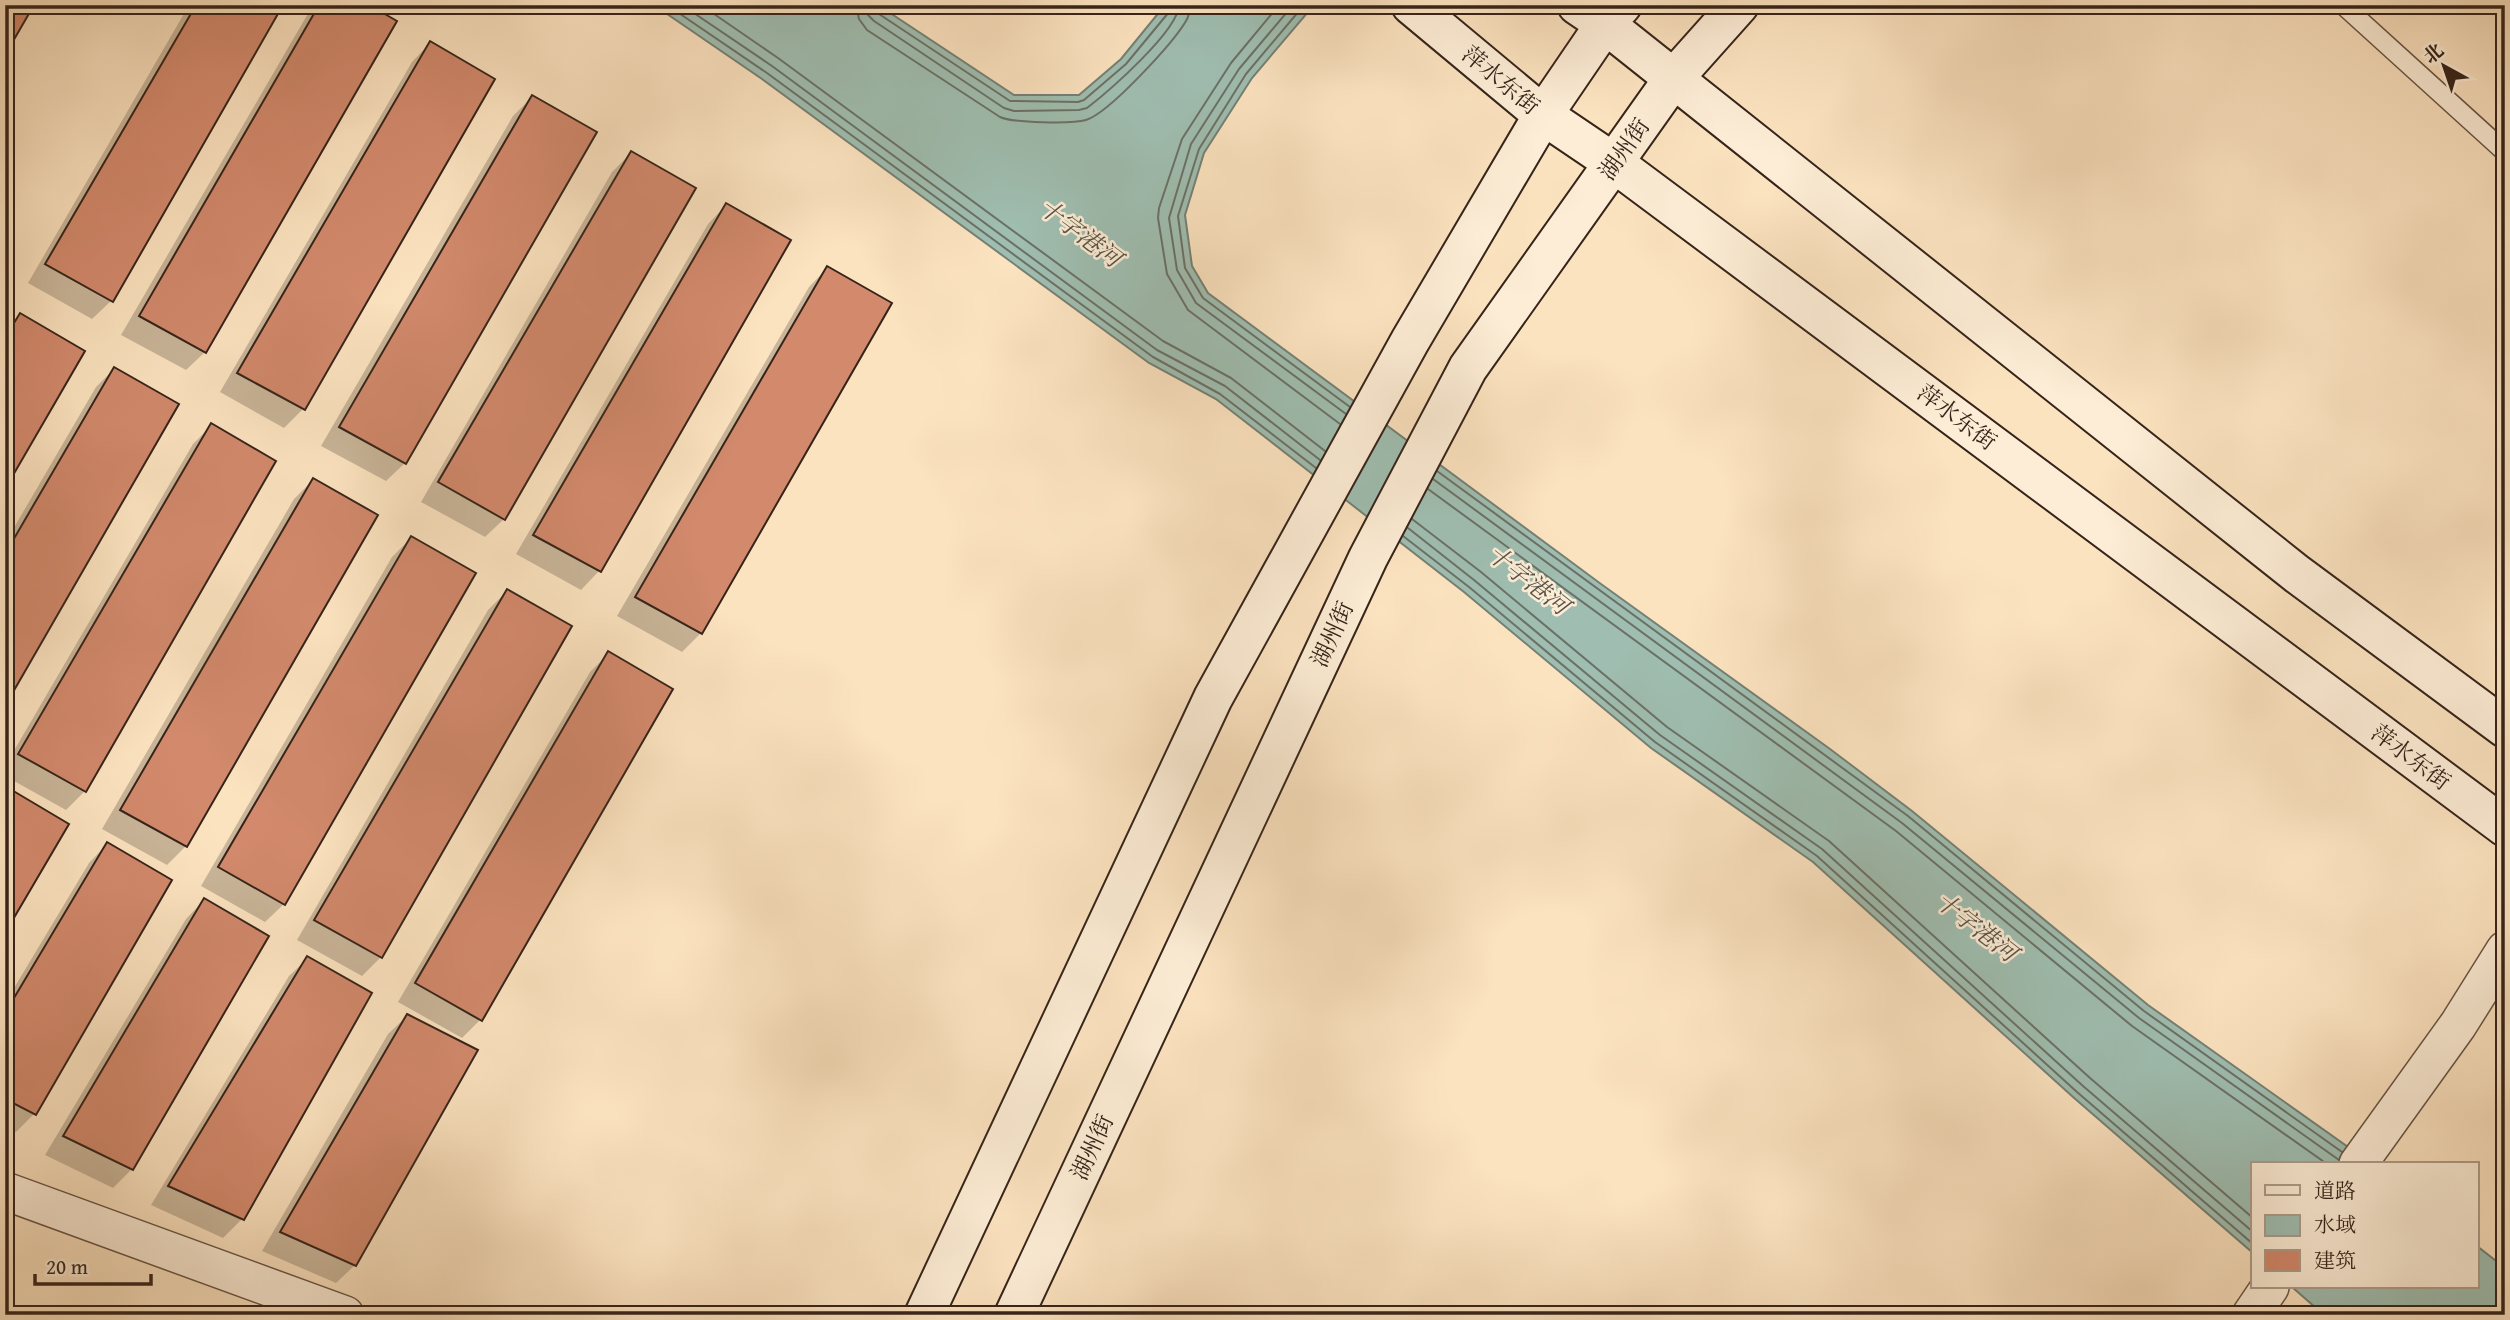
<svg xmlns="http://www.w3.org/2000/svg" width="2510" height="1320" font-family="'Gentium Book Plus','Noto Serif SC',serif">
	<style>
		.water { fill: #9fbeb1; stroke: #758075; stroke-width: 2 }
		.shadow { fill: #0003 }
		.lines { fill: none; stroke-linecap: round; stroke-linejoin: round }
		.shore { stroke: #6a7166; stroke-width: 2 }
		.building { fill: #d2896c; stroke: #36241a; stroke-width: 2 }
		.lane-casing { stroke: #685444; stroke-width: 21 }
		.street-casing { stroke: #685444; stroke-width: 40 }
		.secondary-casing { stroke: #36241a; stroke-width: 42 }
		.lane { stroke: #fdedd6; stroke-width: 18 }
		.street { stroke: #fdedd6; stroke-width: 37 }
		.secondary { stroke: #fdedd6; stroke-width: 38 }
		.labels { text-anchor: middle; stroke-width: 5; stroke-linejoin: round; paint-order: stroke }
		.street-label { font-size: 23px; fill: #36241a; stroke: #fdedd6 }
		.water-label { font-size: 24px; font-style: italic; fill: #565247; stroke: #fdedd6 }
	</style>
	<rect width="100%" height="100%" fill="#fce3c0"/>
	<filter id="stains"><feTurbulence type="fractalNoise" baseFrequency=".00286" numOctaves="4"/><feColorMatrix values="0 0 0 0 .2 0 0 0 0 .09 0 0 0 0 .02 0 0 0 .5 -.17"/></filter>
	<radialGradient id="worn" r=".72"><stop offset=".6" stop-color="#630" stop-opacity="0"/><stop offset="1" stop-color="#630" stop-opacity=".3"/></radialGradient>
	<path class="water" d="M654 5H878L1014 95H1079L1121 59 1165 5H1314L1252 78 1204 153 1185 215 1192 266 1208 293 1601 584 1830 749 1912 811 2148 1005 2372 1164H2253V1253L2073 1097 1813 862 1651 748 1464 592 1216 399 1149 363 762 79Z
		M2477 1246 2505 1268V1315H2324L2292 1287H2477Z"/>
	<path class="shadow" d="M189 5H281L111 301 92 319 28 283Z
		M313 5H366L205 352 186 370 121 335Z
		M430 43 493 79 303 409 284 428 220 392 412 62Z
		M532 97 405 463 386 481 321 446 513 116Z
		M631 153 504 519 485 537 421 502 612 172Z
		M726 205 599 571 581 590 516 554 708 224Z
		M827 268 890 304 701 633 682 652 617 616 809 287Z
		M20 315 5 486V330Z
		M114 369 5 703V543L96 387Z
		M212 425 85 791 66 810 5 776V766L193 444Z
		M313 480 186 846 167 865 102 829 294 499Z
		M411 538 284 904 265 922 201 886 392 557Z
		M507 591 381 957 362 976 297 940 488 610Z
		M608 654 481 1019 462 1038 398 1002 590 672Z
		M107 844 35 1113 16 1132 5 1127V1003L89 863Z
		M204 900 267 936 132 1169 113 1188 45 1155 186 919Z
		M308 958 242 1219 223 1238 151 1205 289 976Z
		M407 1016 355 1265 336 1283 262 1251 388 1034Z"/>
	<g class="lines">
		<path class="shore" d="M667 5 767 73 1153 357 1220 394 1316 468
			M682 5 772 66 1157 350 1225 386 1320 460
			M701 5 778 58 1163 341 1231 378 1325 451
			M856 5 859 19 867 30 1000 117C1012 123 1073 124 1086 120 1109 113 1173 43 1186 21 1189 16 1190 11 1190 5
			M867 5 868 15 874 21 1004 108 1014 111 1079 110 1087 108C1109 91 1178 31 1179 5
			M875 5 879 14 1010 101 1078 102 1084 100 1126 64 1169 12 1170 5
			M1279 5 1231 63 1182 139 1159 208 1158 218 1167 274 1188 310 1340 424
			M1293 5 1239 69 1191 144 1169 218 1177 270 1196 303 1346 414
			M1304 5 1246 74 1199 149 1178 216 1185 268 1203 298 1350 407
			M1437 471 1908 816 2144 1011 2342 1152
			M1433 479 1902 823 2139 1018 2339 1160
			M1428 489 1896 831 2132 1026 2327 1164
			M1412 519 1481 572 1667 727 1829 841 2090 1078 2253 1218
			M1408 528 1474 580 1660 735 1822 849 2083 1086 2253 1232
			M1403 536 1469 587 1655 742 1817 856 2077 1092 2253 1244"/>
	</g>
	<path class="building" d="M5 5H34L5 55Z
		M196 5H283L113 302 45 264Z
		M319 5H369L397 21 206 353 139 316Z
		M430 41 495 79 305 410 237 373Z
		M532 95 597 132 406 464 339 427Z
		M631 151 696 188 505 520 438 482Z
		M726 203 791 240 601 572 533 535Z
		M827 266 892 303 702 634 635 597Z
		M20 313 85 351 5 489V338Z
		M114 367 179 404 5 706V554Z
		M211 423 276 461 86 792 18 754Z
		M313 478 378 515 187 847 120 810Z
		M411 536 476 573 285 905 218 867Z
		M507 589 572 626 382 958 314 920Z
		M608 651 673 689 482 1021 415 983Z
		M5 786 69 824 5 933Z
		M107 842 172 880 36 1115 5 1099V1013Z
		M204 898 269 936 133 1170 63 1136Z
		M307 956 372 993 244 1220 168 1186Z
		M407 1014 478 1050 356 1266 280 1232Z"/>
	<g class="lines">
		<g class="lane-casing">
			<path id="lane" d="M2343 5 2505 152"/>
		</g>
		<g class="street-casing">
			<path id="street" d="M2358 1164 2458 1025 2505 950
				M5 1191 345 1315
				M2251 1315 2270 1287"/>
		</g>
		<g class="secondary-casing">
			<path id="secondary" d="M1411 5 1543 115 1614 163 2505 827
				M1577 5 1605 24 2297 574 2505 728
				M924 1315 1213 698 1410 341 1543 115 1605 24 1622 5
				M1014 1315 1368 558 1468 368 1673 79 1739 5"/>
		</g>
		<use href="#lane" class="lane"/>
		<use href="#street" class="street"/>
		<use href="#secondary" class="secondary"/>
	</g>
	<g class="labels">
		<g class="street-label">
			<text transform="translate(1501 80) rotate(40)" y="8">萍水东街</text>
			<text transform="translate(1624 149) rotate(-55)" y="8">湖州街</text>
			<text transform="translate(1957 417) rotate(37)" y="8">萍水东街</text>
			<text transform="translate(1332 634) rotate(-65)" y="8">湖州街</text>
			<text transform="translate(2411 757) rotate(37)" y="8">萍水东街</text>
			<text transform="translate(1092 1147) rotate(-65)" y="8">湖州街</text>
		</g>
		<g class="water-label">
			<text transform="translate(1080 233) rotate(37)" y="8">十字港河</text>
			<text transform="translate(1528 580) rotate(38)" y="8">十字港河</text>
			<text transform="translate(1976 927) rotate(38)" y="8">十字港河</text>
		</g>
	</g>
	<rect width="2510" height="1320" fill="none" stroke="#fce3c0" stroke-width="28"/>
	<rect x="7" y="7" width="2496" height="1306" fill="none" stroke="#36241a" stroke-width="3.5"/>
	<rect x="14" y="14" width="2482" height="1292" fill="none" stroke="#36241a" stroke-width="2"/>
	<rect x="2251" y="1162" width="228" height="126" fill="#fdedd6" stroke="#ad9d8b" stroke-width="2"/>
	<rect x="2265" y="1185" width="35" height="10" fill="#fdedd6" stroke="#ad9d8b" stroke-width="2"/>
	<text x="2314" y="1198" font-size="21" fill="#36241a">道路</text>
	<rect x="2265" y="1215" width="35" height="21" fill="#9fbeb1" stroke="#ad9d8b" stroke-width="2"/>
	<text x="2314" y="1232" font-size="21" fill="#36241a">水域</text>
	<rect x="2265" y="1250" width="35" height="21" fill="#d2896c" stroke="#ad9d8b" stroke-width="2"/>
	<text x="2314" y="1268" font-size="21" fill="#36241a">建筑</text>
	<g transform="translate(2444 66) rotate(320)" stroke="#fdedd6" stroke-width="5" paint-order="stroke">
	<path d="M0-5L12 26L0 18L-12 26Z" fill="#36241a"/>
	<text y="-10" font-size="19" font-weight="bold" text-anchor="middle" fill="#36241a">北</text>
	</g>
	<path d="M35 1274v10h116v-10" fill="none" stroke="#36241a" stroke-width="3.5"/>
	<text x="46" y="1274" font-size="21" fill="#36241a" stroke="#fdedd6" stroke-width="5" paint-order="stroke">20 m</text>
	<rect width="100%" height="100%" filter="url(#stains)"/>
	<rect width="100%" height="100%" fill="url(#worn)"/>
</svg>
